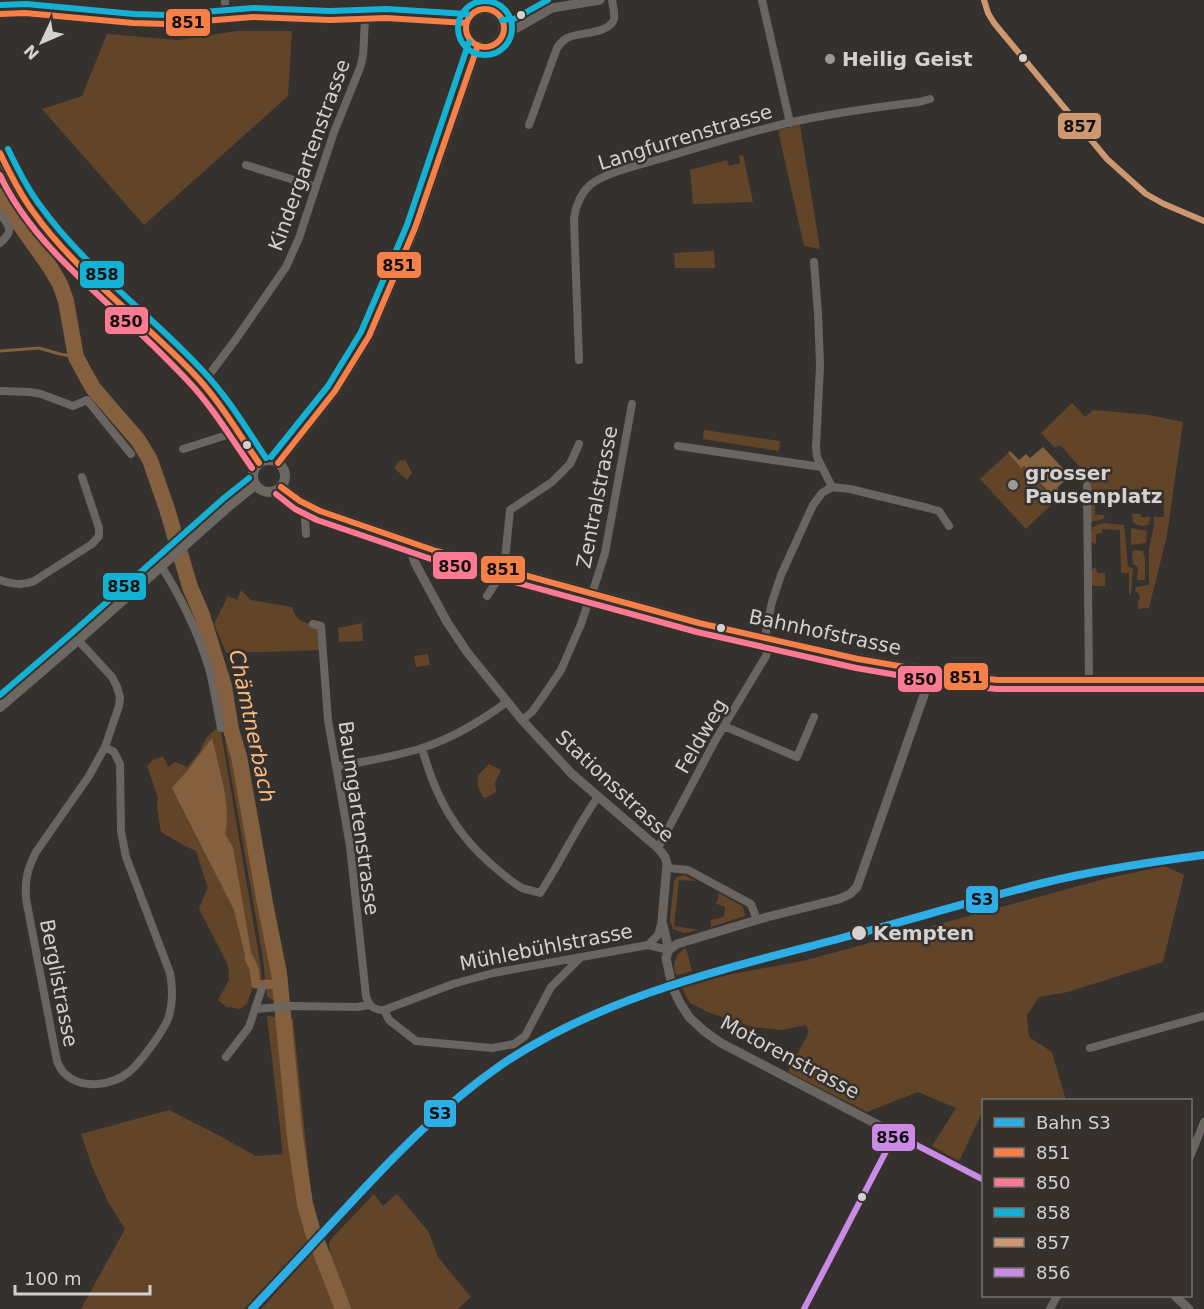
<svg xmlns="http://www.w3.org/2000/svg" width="1204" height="1309" font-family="'DejaVu Sans',sans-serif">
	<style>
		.green { fill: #624529 }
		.water { fill: #84603f }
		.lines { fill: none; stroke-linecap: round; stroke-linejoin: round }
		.stream { stroke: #84603f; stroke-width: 3 }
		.canal { stroke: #84603f; stroke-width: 9 }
		.river { stroke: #84603f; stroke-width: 16 }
		.minor { stroke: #6a6560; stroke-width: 8 }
		.tertiary { stroke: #6a6560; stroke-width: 9 }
		.secondary { stroke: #6d6761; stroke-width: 10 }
		.bus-1-casing { stroke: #36312d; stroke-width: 10 }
		.bus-2-casing { stroke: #36312d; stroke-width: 10 }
		.bus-3-casing { stroke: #36312d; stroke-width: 10 }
		.bus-4-casing { stroke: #36312d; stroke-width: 10 }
		.bus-5-casing { stroke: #36312d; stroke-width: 10 }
		.bus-1 { stroke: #f78048; stroke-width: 6 }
		.bus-2 { stroke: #fe7a93; stroke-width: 6 }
		.bus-3 { stroke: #13b2d5; stroke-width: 6 }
		.bus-4 { stroke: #cd976f; stroke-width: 6 }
		.bus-5 { stroke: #ca8be6; stroke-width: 6 }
		.rail-1-casing { stroke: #36312d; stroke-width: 12 }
		.rail-1 { stroke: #2daee6; stroke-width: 8 }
		.bus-dot { fill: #d4d1ce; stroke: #36312d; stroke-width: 2 }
		.poi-dot { fill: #9c9996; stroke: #36312d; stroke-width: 2 }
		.labels { text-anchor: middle; stroke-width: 5; stroke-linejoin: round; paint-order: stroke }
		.poi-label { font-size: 20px; font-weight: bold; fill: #d4d1ce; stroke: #36312d; text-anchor: start }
		.street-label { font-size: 20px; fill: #d4d1ce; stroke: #36312d }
		.stop-label { font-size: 20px; font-weight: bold; fill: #d4d1ce; stroke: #36312d; text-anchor: start }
		.water-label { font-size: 21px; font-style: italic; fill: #f9bc83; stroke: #36312d }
		.line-badge { stroke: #36312d; stroke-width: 2 }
		.pale-badge-label { font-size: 16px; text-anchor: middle; font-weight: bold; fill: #111 }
	</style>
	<rect width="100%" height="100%" fill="#34312f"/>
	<path class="green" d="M237 31H292L288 96 144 225 42 109 82 96 107 34 178 40Z
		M800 125 820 249 804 246 778 130Z
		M743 155 753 202 693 204 690 170 727 160 729 166 740 163 739 156Z
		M714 251 715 268H675L674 253Z
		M1072 403 1085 417 1093 410 1149 415 1183 422 1167 535 1149 608 1138 609V602L1140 598 1138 593 1135 591 1136 587 1149 585V549L1154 526V517H1164L1163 492H1140V489L1095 490V515H1105L1103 519 1091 522V487L1085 486 1084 472 1061 446 1054 447 1041 433Z
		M704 430 780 441 779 451 703 439Z
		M1008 453 1021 467 1024 466 1046 491 1043 494 1052 504 1026 529 980 479Z
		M405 460 412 473 407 480 394 468 399 461Z
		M1132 514H1141V517H1150L1149 524C1144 527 1137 526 1133 522Z
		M1104 523 1124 525 1128 567 1133 568 1131 594H1129V573H1121L1120 530 1102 529V533L1096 534V544L1091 542C1091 527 1090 527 1104 523Z
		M1131 528 1147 531 1146 543 1131 545Z
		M1133 550 1143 551 1144 556 1145 557V580H1138L1137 578 1138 567 1133 564 1132 552Z
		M1096 567 1097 573H1105V586H1093L1091 584V570Z
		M241 590 251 600 292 607C297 624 306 622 321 626L323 650 226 653 214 624 228 596 237 600Z
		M362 623 363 641 339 642 338 628Z
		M428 654 430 665 416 667 414 656Z
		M217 728 221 732 261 968 262 988 253 987 247 1004 240 1009 230 1007 228 1008 218 1000 229 980 228 965 199 909 203 898 208 888 196 851 185 846 161 832 157 808 158 798 147 766 154 759 163 757 169 767 175 762 187 767 199 753 206 738Z
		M231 730C245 779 252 830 261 880 268 920 277 959 281 999L272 1000 267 996 263 958 225 741Z
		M489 764 501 770 495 783 496 792 485 798 483 797 478 786V775Z
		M1165 866 1184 875 1163 962 1068 992 1039 997 1027 1015 1029 1037 1052 1052 1066 1100H984L983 1111 959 1161 932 1146 956 1108 918 1092 867 1112 788 1072 809 1032 806 1025 781 1030 753 1027 710 1013 690 1003 682 988 731 974 803 961 1108 878Z
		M684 875 696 881 679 880 674 926 699 930 684 933 673 929 670 920 674 881 677 877Z
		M719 893 742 906 744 910 745 916 711 927V920L724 917 725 907 715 903 718 900Z
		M686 948 692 971 679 975 675 974C673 962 675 954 686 948Z
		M267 1016 293 1019 315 1231C318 1240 321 1249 330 1253L329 1243 332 1238 374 1194 383 1206 397 1194 428 1231 438 1257 471 1297 458 1309H261L313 1252 306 1243 244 1309H81L125 1229 108 1202 92 1166 81 1134 169 1110 222 1137 256 1156 283 1154Z"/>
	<path class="water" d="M1043 447 1070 476 1057 488 1059 490 1052 496 1024 466 1021 468 1008 453 1010 451 1019 460 1026 454 1030 458Z
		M212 738C218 765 232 807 225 834L233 847 252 958 246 959 234 910 172 788 187 771Z"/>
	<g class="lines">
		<path class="stream" d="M0 351 39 348 60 354 76 357"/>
		<path class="canal" d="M249 958 254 969 256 984H259
			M265 984 280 985"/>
		<path class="river" d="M0 196 50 267 60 284 66 301 76 357 83 370 93 388 138 440 150 460 167 509 190 587 202 615 224 686 231 730 239 756 265 903 279 973 295 1137 305 1204 312 1229 343 1309"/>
		<path class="minor" d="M225 0 226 19
			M762 0 790 123
			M984 0 988 13 994 23 1107 159 1124 175 1146 194 1164 204 1204 221
			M529 125 557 48C559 45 562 41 567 38 579 32 610 34 614 19 615 13 613 6 612 0
			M246 165 316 187
			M0 214C10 227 14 231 0 243
			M814 262 818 313 820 365 816 447 817 457 832 487
			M579 360 574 218C576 205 580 194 590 185 606 172 643 164 663 158 706 145 748 132 792 122 834 113 877 107 919 102L930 99
			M203 383 236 339 286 267 299 238 334 132 360 68 363 56 365 19
			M0 391 30 392 41 394 73 406 87 400 131 454
			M678 446 821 467
			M183 449 227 435 236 430
			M1087 486 1089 681
			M306 534 305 520 311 507
			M161 566C181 597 198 633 209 668 214 687 217 708 221 728
			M0 580C12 584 22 586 34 581L92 544 99 536V528L82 477
			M487 596 504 570 510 510 552 482 570 464 579 444
			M313 624 321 626 328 720 350 846 366 996C369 1006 373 1010 384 1010L453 984 493 973 648 945 669 950
			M78 640 112 677 117 687 120 697 119 706 105 747 89 776 36 852C27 870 25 879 26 899L57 1061C59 1065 61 1070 64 1073 81 1090 111 1086 129 1072 140 1063 162 1033 168 1019 173 1004 173 989 170 973L126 857 121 831 120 764 114 752 105 747
			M522 720 532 712 542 698 561 670 581 624 589 600 592 594 605 553 632 404
			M724 726 797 757 814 717
			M422 748C435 796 455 833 492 865 502 873 511 882 522 888 527 890 534 891 540 893 561 862 576 827 598 797
			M336 767C365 761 394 757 422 748 453 738 481 721 507 702
			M658 848 716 739 766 656 768 649 766 630 772 602 781 575 813 505 822 493 832 487 850 489 928 508 939 511 949 526
			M668 868 688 870 751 904 757 920
			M648 945 658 935 662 921
			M255 1009 292 1006 357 1007 369 1005
			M384 1010 389 1020 416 1041 492 1048 514 1044 525 1036 551 987 580 958
			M1090 1048 1204 1016
			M226 1057 249 1027 262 988
			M1190 1157 1204 1122
			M804 1309 895 1134
			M1050 1309 1057 1296"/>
		<path class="tertiary" d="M0 14 25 13 133 23 166 24 253 17 330 20 386 18 466 23
			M503 29 517 28 552 8 600 0
			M413 544 412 553 415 563 447 622 467 652 522 720 572 774 658 848 665 857 667 864 662 921 669 950 666 958 672 986 680 1003 689 1017 704 1031 721 1043 984 1180
			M669 950 677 944 767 917 839 899 850 894 857 887 932 672
			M1175 1296 1189 1309"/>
		<path class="secondary" d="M466 28a19 19 0 1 1 38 0a19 19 0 1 1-38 0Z
			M0 153C24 213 69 256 116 299 143 323 169 348 195 375 220 401 238 433 259 463
			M253 476a16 16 0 1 1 32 0a16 16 0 1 1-32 0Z
			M278 463 335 391 369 336 415 228 478 45
			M281 487 300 501 320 511 436 551 699 623 767 639 858 659 957 676 998 680 1043 681 1204 680
			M0 707 78 640 230 505 255 485"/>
		<g class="bus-1-casing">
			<path id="bus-1" d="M466 28a19 19 0 1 1 38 0a19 19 0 1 1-38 0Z
				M0 14 25 13 133 23 166 24 253 17 330 20 386 18 466 23
				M0 153C10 174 20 194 34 213 77 273 143 320 194 374 220 401 238 433 259 463
				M278 463 335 391 369 336 415 228 478 45
				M281 487 300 501 320 511 436 551 699 623 858 659 957 676 998 680H1204"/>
		</g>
		<g class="bus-2-casing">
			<path id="bus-2" d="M0 175C26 231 76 275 121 316 144 336 166 358 187 380 212 406 231 438 252 468
				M276 494 295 509 317 520 434 560 697 632 856 668 955 685 997 689H1204"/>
		</g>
		<g class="bus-3-casing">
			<path id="bus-3" d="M458 28a27 27 0 1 1 54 0a27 27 0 1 1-54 0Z
				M0 5 26 4 134 14 166 15 253 8 330 11 387 9 467 14
				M502 20 514 19 548 0
				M8 149C18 170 28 190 42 208 87 270 151 314 202 370 227 396 246 428 266 458
				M271 457 328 386 361 332 407 225 469 42
				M0 695 72 633 224 498 249 478"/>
		</g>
		<g class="bus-4-casing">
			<path id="bus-4" d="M984 0 988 13 994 23 1107 159 1146 194 1164 204 1204 221"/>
		</g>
		<g class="bus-5-casing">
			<path id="bus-5" d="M804 1309 895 1134 984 1180"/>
		</g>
		<use href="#bus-1" class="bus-1"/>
		<use href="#bus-2" class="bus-2"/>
		<use href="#bus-3" class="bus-3"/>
		<use href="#bus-4" class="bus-4"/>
		<use href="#bus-5" class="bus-5"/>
		<g class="rail-1-casing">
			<path id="rail-1" d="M252 1309C283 1276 314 1242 345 1209 393 1157 443 1105 501 1065 605 994 734 967 853 935 916 918 979 899 1043 883 1096 870 1150 862 1204 855"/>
		</g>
		<use href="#rail-1" class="rail-1"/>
	</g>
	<g class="bus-dot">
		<circle cx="521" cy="15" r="5"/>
		<circle cx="1023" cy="58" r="5"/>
		<circle cx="247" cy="445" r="5"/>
		<circle cx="721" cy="628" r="5"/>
		<circle cx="859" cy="933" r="8"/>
		<circle cx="862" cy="1197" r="5"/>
	</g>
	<g class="poi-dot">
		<circle cx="830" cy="59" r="6"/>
		<circle cx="1013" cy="485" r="6"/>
	</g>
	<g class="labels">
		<g class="poi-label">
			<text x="842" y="66">Heilig Geist</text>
			<text x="1025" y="480">grosser<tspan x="1025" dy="23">Pausenplatz</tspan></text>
		</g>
		<g class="street-label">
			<text transform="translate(685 137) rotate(-17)" y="7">Langfurrenstrasse</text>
			<text transform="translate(309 155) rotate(-70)" y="7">Kindergartenstrasse</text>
			<text transform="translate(597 497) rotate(-79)" y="7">Zentralstrasse</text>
			<text transform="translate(825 632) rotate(12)" y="7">Bahnhofstrasse</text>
			<text transform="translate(701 736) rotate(-60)" y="7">Feldweg</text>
			<text transform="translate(615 786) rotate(43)" y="7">Stationsstrasse</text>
			<text transform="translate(359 818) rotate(82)" y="7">Baumgartenstrasse</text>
			<text transform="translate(546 947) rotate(-11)" y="7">Mühlebühlstrasse</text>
			<text transform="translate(59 983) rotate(79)" y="7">Berglistrasse</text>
			<text transform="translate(790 1057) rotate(28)" y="7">Motorenstrasse</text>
		</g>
		<g class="stop-label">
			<text x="873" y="940">Kempten</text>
		</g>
		<g class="water-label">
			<text transform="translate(252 726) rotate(78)" y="7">Chämtnerbach</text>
		</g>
	</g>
	<g class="line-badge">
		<rect x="165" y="8" width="46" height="29" rx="6" fill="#f78048"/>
		<rect x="1057" y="112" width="45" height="28" rx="6" fill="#cd976f"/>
		<rect x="376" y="251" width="46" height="28" rx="6" fill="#f78048"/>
		<rect x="79" y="260" width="46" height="29" rx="6" fill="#13b2d5"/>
		<rect x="104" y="306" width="45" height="29" rx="6" fill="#fe7a93"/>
		<rect x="432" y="551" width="46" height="29" rx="6" fill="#fe7a93"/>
		<rect x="480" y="555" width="46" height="29" rx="6" fill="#f78048"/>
		<rect x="102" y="572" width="45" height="29" rx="6" fill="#13b2d5"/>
		<rect x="943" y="662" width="46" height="29" rx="6" fill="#f78048"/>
		<rect x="897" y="665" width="46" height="28" rx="6" fill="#fe7a93"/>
		<rect x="965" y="885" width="34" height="29" rx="6" fill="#2daee6"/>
		<rect x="423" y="1099" width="34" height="29" rx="6" fill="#2daee6"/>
		<rect x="871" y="1123" width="45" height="29" rx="6" fill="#ca8be6"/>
	</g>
	<g class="pale-badge-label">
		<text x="188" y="28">851</text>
		<text x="1080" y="132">857</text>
		<text x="399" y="271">851</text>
		<text x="102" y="280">858</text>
		<text x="126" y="327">850</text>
		<text x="455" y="572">850</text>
		<text x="503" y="575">851</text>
		<text x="124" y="592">858</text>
		<text x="966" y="683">851</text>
		<text x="920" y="685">850</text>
		<text x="982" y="905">S3</text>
		<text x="440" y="1119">S3</text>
		<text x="893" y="1143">856</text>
	</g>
	<rect x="982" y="1099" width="210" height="198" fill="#36312d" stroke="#75716d" stroke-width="1.5"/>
	<rect x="994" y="1118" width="30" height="9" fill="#2daee6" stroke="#75716d" stroke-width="1.5"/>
	<text x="1036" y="1129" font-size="18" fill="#d4d1ce">Bahn S3</text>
	<rect x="994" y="1148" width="30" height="9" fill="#f78048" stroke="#75716d" stroke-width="1.5"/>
	<text x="1036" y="1159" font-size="18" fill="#d4d1ce">851</text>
	<rect x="994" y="1178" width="30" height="9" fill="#fe7a93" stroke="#75716d" stroke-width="1.5"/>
	<text x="1036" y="1189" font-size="18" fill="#d4d1ce">850</text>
	<rect x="994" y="1208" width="30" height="9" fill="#13b2d5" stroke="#75716d" stroke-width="1.5"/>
	<text x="1036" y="1219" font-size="18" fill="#d4d1ce">858</text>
	<rect x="994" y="1238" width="30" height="9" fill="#cd976f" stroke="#75716d" stroke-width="1.5"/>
	<text x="1036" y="1249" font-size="18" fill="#d4d1ce">857</text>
	<rect x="994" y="1268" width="30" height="9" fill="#ca8be6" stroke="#75716d" stroke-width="1.5"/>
	<text x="1036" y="1279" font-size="18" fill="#d4d1ce">856</text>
	<g transform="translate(42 42) rotate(226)" stroke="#36312d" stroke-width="4.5" paint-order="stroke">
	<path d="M0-4.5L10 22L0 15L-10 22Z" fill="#d4d1ce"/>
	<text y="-9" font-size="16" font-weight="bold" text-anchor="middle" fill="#d4d1ce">N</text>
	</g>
	<path d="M15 1285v9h135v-9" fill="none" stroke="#d4d1ce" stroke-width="3"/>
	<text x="24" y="1285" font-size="18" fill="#d4d1ce" stroke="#36312d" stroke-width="4.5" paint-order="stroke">100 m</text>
</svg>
